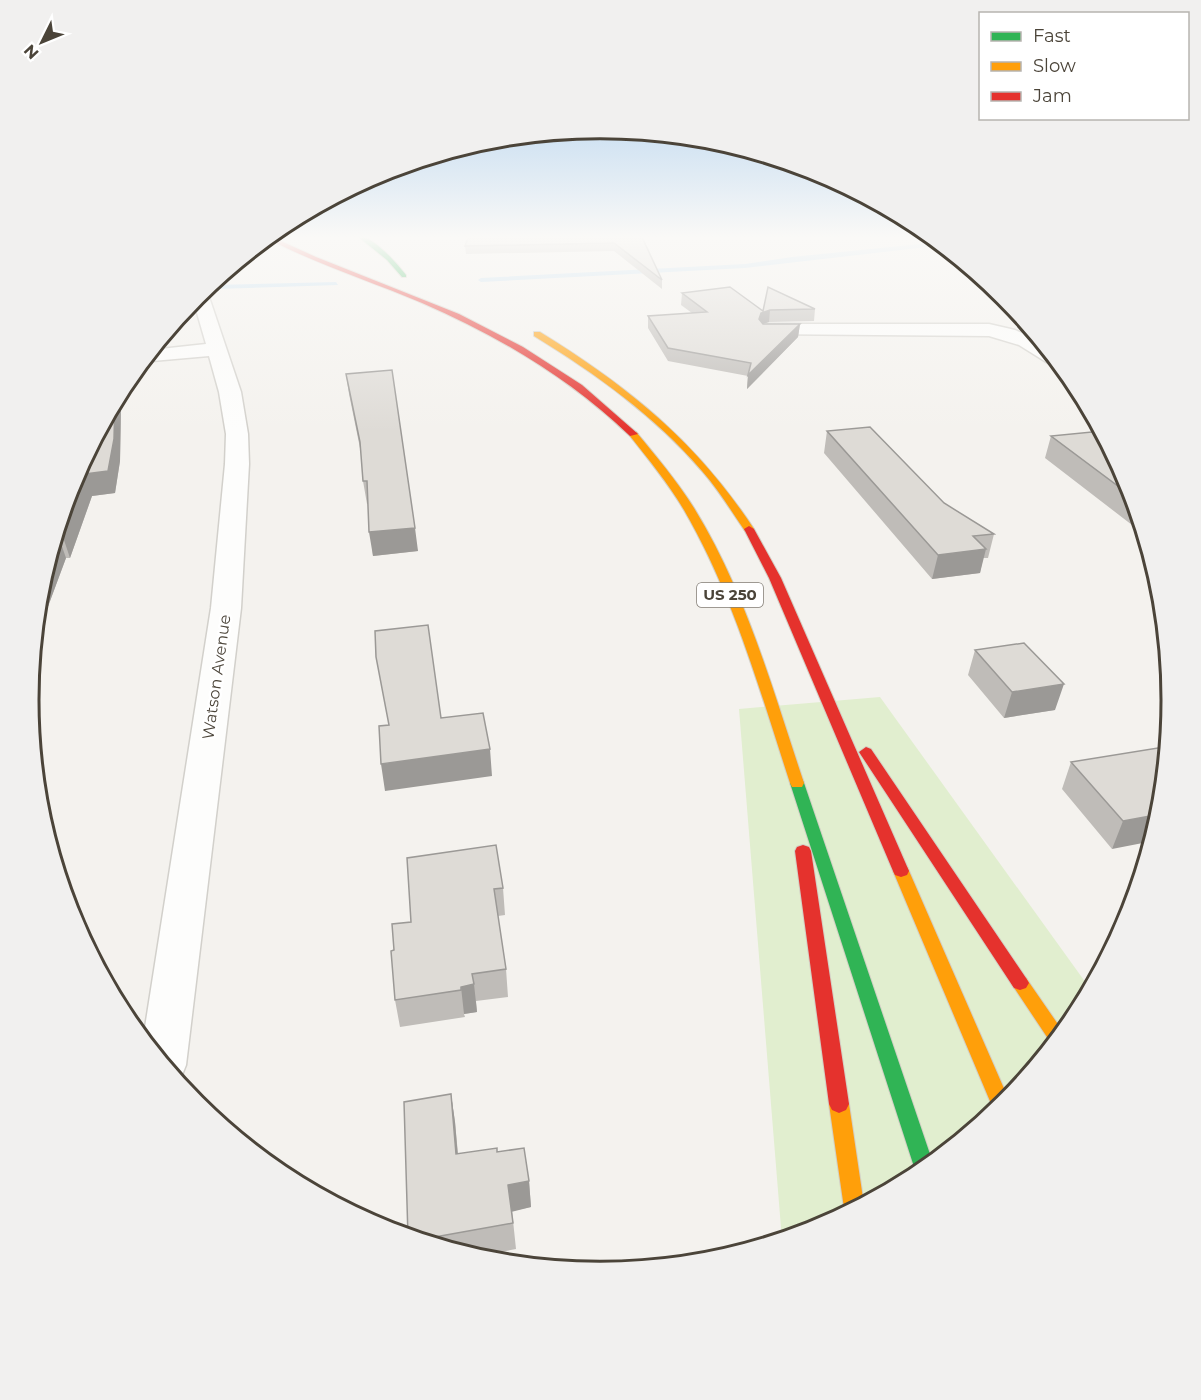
<svg xmlns="http://www.w3.org/2000/svg" width="1201" height="1400" font-family="Montserrat,sans-serif">
	<style>
		.green { fill: #e1eecf }
		.lines { fill: none; stroke-linecap: round; stroke-linejoin: round }
		.stream { fill: #c0ddf1; fill-rule: evenodd }
		.street-casing { stroke: #d2d0cb; stroke-width: 3 }
		.fast-casing { stroke: #d3cfc5; stroke-width: 2 }
		.slow-casing { stroke: #d3cfc5; stroke-width: 2 }
		.jam-casing { stroke: #d3cfc5; stroke-width: 2 }
		.street { fill: #fdfdfc; fill-rule: evenodd }
		.fast { fill: #30b455; fill-rule: evenodd }
		.slow { fill: #ff9f0a; fill-rule: evenodd }
		.jam { fill: #e5322d; fill-rule: evenodd }
		.wall { fill: #bfbcb8 }
		.shaded-wall { fill: #9b9996 }
		.building { fill: #dedbd6; stroke: #9b9996; stroke-width: 1.5 }
		.labels { text-anchor: middle; stroke-width: 5; stroke-linejoin: round; paint-order: stroke }
		.shield { fill: #fff; stroke: #817c74; stroke-width: 1.5 }
		.shield-label { font-size: 15px; font-weight: bold; fill: #4b4439 }
		.street-label { font-size: 16px; fill: #4b4439; stroke: #fff }
		.rim { fill: none; stroke: #4b4439; stroke-width: 3 }
	</style>
	<rect width="100%" height="100%" fill="#f4f2ee"/>
	<path class="green" d="M880 697 1091 990 1076 1018 1005 1105 918 1176 819 1229 782 1240 739 709Z"/>
	<g class="lines">
		<path class="stream" d="M940 242 944 245 745 268 481 282 478 280 481 278 745 264 792 257Z
			M336 282 338 285 214 289 210 287 214 285Z"/>
		<g class="street-casing">
			<path id="street" d="M206 288 241 392 248 434 249 464 241 608 186 1065 180 1080 177 1081 143 1040 211 608 225 464 226 434 219 392 209 356 141 362 151 350 206 344 193 299Z
				M769 324H989L1015 330 1040 341 1063 366 1051 365 1019 345 989 336 762 334 760 330 762 326Z"/>
		</g>
		<g class="fast-casing">
			<path id="fast" d="M356 235C372 235 396 262 406 275V277H402L387 260Z
				M797 778 802 779 804 783 933 1163 917 1176 790 783 792 779Z"/>
		</g>
		<g class="slow-casing">
			<path id="slow" d="M534 332H540C629 387 696 441 754 529L753 531H745C731 511 719 490 702 471 655 416 596 374 534 336Z
				M630 432H636C657 457 677 481 694 508 746 592 773 691 804 783L802 787H792L790 783C760 691 733 594 684 510 668 483 649 460 630 436Z
				M901 865 907 867 909 871 1009 1100 995 1113 893 871 895 867Z
				M1020 976 1026 978 1064 1033 1053 1046 1011 983 1014 978Z
				M839 1095 846 1098 849 1104 864 1205 845 1215 829 1104 832 1098Z"/>
		</g>
		<g class="jam-casing">
			<path id="jam" d="M270 236 316 257 459 314 523 347 582 385 638 434 630 436C569 378 500 337 422 303 370 281 316 264 266 238Z
				M749 526 754 529 781 578 909 871 907 875 901 877 895 875 893 871 769 578 744 529Z
				M866 747 871 749 1026 978 1029 983 1026 988 1020 990 1014 988 859 752Z
				M803 845 809 847 811 851 849 1104 846 1110 839 1113 832 1110 829 1104 795 851 797 847Z"/>
		</g>
		<use href="#street" class="street"/>
		<use href="#fast" class="fast"/>
		<use href="#slow" class="slow"/>
		<use href="#jam" class="jam"/>
	</g>
	<path class="wall" d="M641 235 662 280V289L614 251 466 254 465 246Z
		M768 287 815 309 814 321 769 322 763 324H800L798 337 747 389 748 376 668 361 648 328V316L692 313 681 305 682 293 763 311Z
		M346 374 418 551 373 556 368 504H367L363 481 361 453 349 394Z
		M126 381 121 407 120 461 115 493 92 496 70 558H66L40 628 42 633 33 657 40 588 72 481Z
		M827 431 994 534 988 558H983L980 573 932 579 824 453Z
		M1051 436 1129 481 1145 535 1045 458Z
		M975 650 1055 710 1004 718 968 675Z
		M1168 751 1112 849 1062 789 1071 762Z
		M407 858 503 888 505 915 498 916 506 969 508 997 476 1001 477 1012 464 1014 465 1017 400 1027 395 1000 411 922Z
		M451 1094 455 1122 458 1154 497 1152 529 1181 531 1207 512 1211 516 1249 474 1257 408 1237Z"/>
	<path class="shaded-wall" d="M770 310 769 322 760 325 759 319 761 313Z
		M800 324 798 337 747 389 748 375Z
		M126 381 121 407 120 461 115 493 92 496 70 558 62 534 85 474 115 400Z
		M415 528 418 551 373 556 369 532Z
		M58 535 66 558 40 628 42 633 33 657 40 588 50 555Z
		M986 549 980 573 932 579 938 555Z
		M1064 684 1055 710 1004 718 1012 692Z
		M490 749 492 776 385 791 381 764Z
		M1161 814 1153 841 1112 849 1123 821Z
		M474 984 477 1012 464 1014 461 987Z
		M451 1094 455 1122 460 1181 456 1154Z
		M529 1181 531 1207 511 1212 508 1185Z"/>
	<path class="building" d="M469 235H641L662 280 614 243 465 246Z
		M730 287 763 311 768 287 815 309 770 310 761 313 759 319 763 324H800L748 375 751 363 668 348 648 316 707 312 682 293Z
		M392 370 415 528 369 532 367 481H363L360 442 346 374Z
		M115 400 114 439 108 471 85 474 62 534 58 535 50 555 72 481Z
		M870 427 944 503 994 534 973 536 986 549 938 555 827 431Z
		M1102 431 1129 481 1134 498 1051 436Z
		M428 625 441 718 483 713 490 749 381 764 379 726 389 725 376 657 375 631Z
		M1024 643 1064 684 1012 692 975 650Z
		M1164 747 1168 751 1161 814 1123 821 1071 762Z
		M496 845 503 888 494 889 506 969 472 974 474 984 461 987V990L395 1000 391 951 394 950 392 924 411 922 407 858Z
		M451 1094 456 1154 497 1148V1152L524 1148 529 1181 508 1185 513 1223 418 1240 408 1237 404 1102Z"/>
	<linearGradient id="sky" x2="0" y2="1"><stop stop-color="#98c4ec"/><stop offset="0.55" stop-color="#faf9f7"/><stop offset="1" stop-color="#faf9f7" stop-opacity="0"/></linearGradient>
	<rect width="1201" height="431" fill="url(#sky)"/>
	<g class="labels">
		<rect class="shield" x="697" y="583" width="66" height="24" rx="4.5"/>
		<g class="shield-label">
			<text x="730" y="600">US 250</text>
		</g>
		<g class="street-label">
			<text transform="translate(216 677) rotate(-82)" y="6">Watson Avenue</text>
		</g>
	</g>
	<path d="M0 0H1201V1400H0ZM39 700a561 561 0 1 1 1122 0a561 561 0 1 1-1122 0Z" fill="#f1f0ef" fill-rule="evenodd"/>
	<path class="rim" d="M39 700a561 561 0 1 1 1122 0a561 561 0 1 1-1122 0Z"/>
	<rect x="979" y="12" width="210" height="108" fill="#ffffff" stroke="#b7b4b0" stroke-width="1.5"/>
	<rect x="991" y="32" width="30" height="9" fill="#30b455" stroke="#b7b4b0" stroke-width="1.5"/>
	<text x="1033" y="42" font-size="18" fill="#4b4439">Fast</text>
	<rect x="991" y="62" width="30" height="9" fill="#ff9f0a" stroke="#b7b4b0" stroke-width="1.5"/>
	<text x="1033" y="72" font-size="18" fill="#4b4439">Slow</text>
	<rect x="991" y="92" width="30" height="9" fill="#e5322d" stroke="#b7b4b0" stroke-width="1.5"/>
	<text x="1033" y="102" font-size="18" fill="#4b4439">Jam</text>
	<g transform="translate(42 42) rotate(227)" stroke="#ffffff" stroke-width="4.5" paint-order="stroke">
	<path d="M0-4.5L10 22L0 15L-10 22Z" fill="#4b4439"/>
	<text y="-9" font-size="16" font-weight="bold" text-anchor="middle" fill="#4b4439">N</text>
	</g>
</svg>
